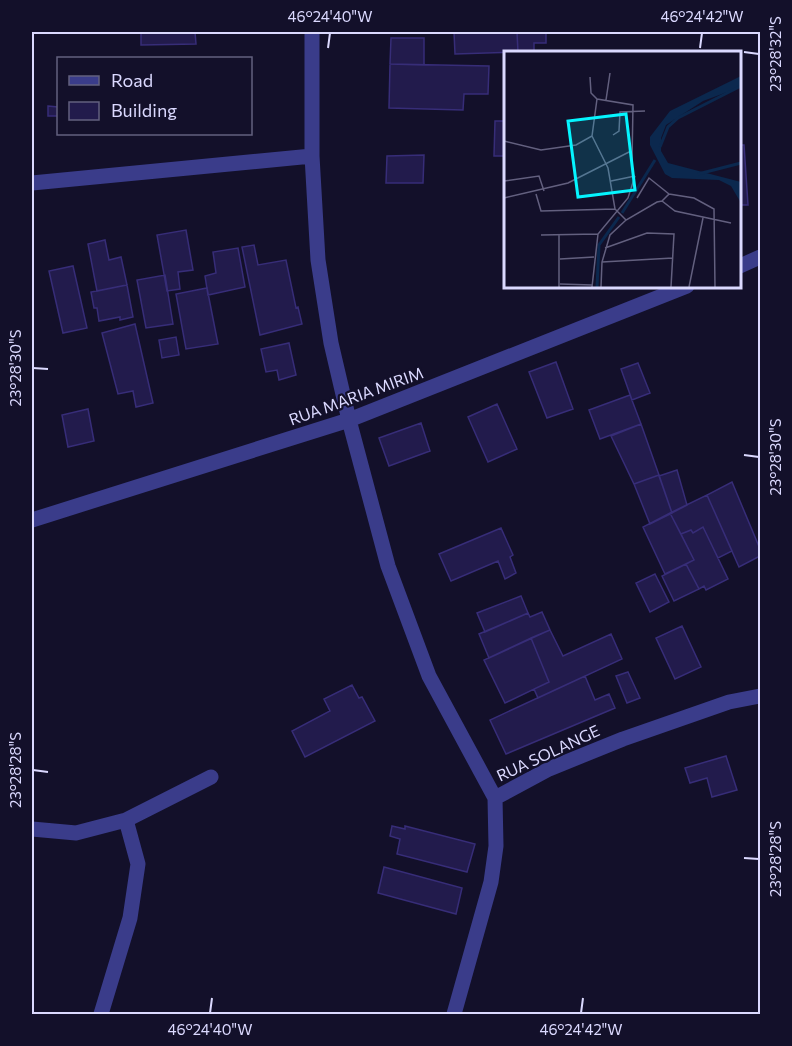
<svg xmlns="http://www.w3.org/2000/svg" width="792" height="1046" font-family="Commissioner,sans-serif">
	<style>
		.building { fill: #221b4c; stroke: #372d78; stroke-width: 1.5 }
		.lines { fill: none; stroke-linecap: round; stroke-linejoin: round }
		.minor { stroke: #3a3c8a; stroke-width: 15 }
		.ticks { fill: none; stroke: #dbd9ff; stroke-width: 2 }
		.labels { text-anchor: middle; stroke-width: 4.5; stroke-linejoin: round; paint-order: stroke }
		.street-label { font-size: 16px; fill: #dbd9ff; stroke: #13102a }
		.inset-river { fill: none; stroke: #0b284e; stroke-width: 3 }
		.inset-road { fill: none; stroke: #63607f; stroke-width: 1.5 }
		.view { fill: #05f5ff; fill-opacity: 0.15; stroke: #05f5ff; stroke-width: 3 }
		.inset-edge { fill: none; stroke: #dbd9ff; stroke-width: 3 }
		.neatline { fill: none; stroke: #dbd9ff; stroke-width: 2 }
		.ticks-label { font-size: 15px; text-anchor: middle; fill: #dbd9ff }
	</style>
	<rect width="100%" height="100%" fill="#13102a"/>
	<path class="building" d="M141 32H195L196 44 141 45Z
		M454 32H517L518 52 455 54Z
		M517 32H546V43H534V52H518Z
		M391 38H424V65L390 64Z
		M390 64 489 66 488 94H464L463 110 389 108Z
		M48 106 58 107V116H48Z
		M495 121H506V156H494Z
		M740 145H744L748 205H740Z
		M424 155 423 183H386L387 156Z
		M186 230 193 270 178 272 180 289 167 291 157 235Z
		M105 240 109 260 121 257 127 285 97 291 88 244Z
		M254 245 258 265 286 260 296 308 298 307 302 324 260 335 242 247Z
		M238 248 245 287 208 295 205 276 216 273 213 252Z
		M73 266 87 328 63 333 49 271Z
		M165 275 173 324 146 328 137 280Z
		M127 285 133 317 120 320V317L99 321 97 308H94L91 292Z
		M207 288 218 344 186 349 176 294Z
		M135 324 153 403 136 407 133 391 118 394 102 333Z
		M176 337 179 355 162 358 159 340Z
		M289 343 296 375 279 380 277 370 266 372 261 349Z
		M556 362 573 409 547 418 529 372Z
		M638 363 650 393 632 400 621 369Z
		M630 395 641 424 600 439 589 410Z
		M497 404 517 449 488 462 468 417Z
		M88 409 94 441 68 447 62 415Z
		M421 423 430 451 389 466 379 438Z
		M641 424 659 475 634 484 611 436Z
		M677 470 687 505 672 513 659 476Z
		M659 475 672 513 650 524 634 484Z
		M732 482 760 549V556L739 567 707 495Z
		M707 495 732 551 718 558 703 527 693 533 691 530 681 534 670 513Z
		M670 513 694 560 665 574 643 527Z
		M703 527 728 579 706 590 704 586 699 589 686 564 694 560 681 534 691 530 693 533Z
		M501 528 513 555 510 557 516 573 505 579 498 561 451 581 439 554Z
		M686 564 699 589 674 601 662 576Z
		M655 574 669 602 650 612 636 583Z
		M521 596 528 613 485 632 477 613Z
		M542 612 550 630 489 658 479 634 528 613 530 617Z
		M682 626 701 667 675 679 656 638Z
		M550 630 563 656 611 634 622 659 538 698 534 689 549 682 531 638Z
		M531 638 549 682 505 703 484 660Z
		M628 672 640 698 627 703 616 676Z
		M585 676 595 700 609 694 615 708 506 754 490 720Z
		M352 685 359 698 362 697 375 721 305 757 292 731 330 711 324 699Z
		M726 756 737 790 712 797 707 778 690 783 685 768Z
		M392 826 405 829V826L475 844 467 872 397 854 400 839 390 836Z
		M384 867 462 888 456 914 378 893Z"/>
	<g class="lines">
		<path class="minor" d="M312 32V156L318 260 331 343 349 420 388 566 429 676 495 798
			M32 183 312 156
			M740 266 760 257
			M32 520 349 420 687 286
			M32 829 76 833 126 820
			M101 1014 130 918 138 864 126 820 211 777
			M454 1014 491 882 496 846 495 798 549 769 623 739 729 702 760 696"/>
	</g>
	<path class="ticks" d="M328 48 330 33M700 48 702 33M744 52 759 54M33 368 48 369M744 455 759 457M33 770 48 772M744 858 759 859M210 1013 212 998M581 1013 583 998"/>
	<g class="labels">
		<g class="street-label">
			<text transform="translate(356 396) rotate(-20)" y="6">RUA MARIA MIRIM</text>
			<text transform="translate(548 753) rotate(-25)" y="6">RUA SOLANGE</text>
		</g>
	</g>
	<g transform="translate(504 51)">
		<rect width="237" height="237" fill="#13102a"/>
		<path d="M237 25V36L199 50 162 74 157 87V100L164 112 237 131V152L227 135 215 129 168 127 161 123 146 94V86L166 60Z" fill="#0b284e"/>
		<path class="inset-river" d="M156 96 164 76 174 67 237 35M194 123 237 112M118 162 151 109M93 236 95 194 115 166"/>
		<path class="inset-road" d="M86 26 87 42 93 48 129 54 128 111M102 49 106 22M109 84 115 80 116 61 141 60M88 85 104 117 111 158 122 169M0 90 37 99 72 94 88 85 93 48M0 130 35 125 40 140M107 130 131 125M32 143 37 160 111 158M165 143 190 147 210 158 211 236M0 147 64 132 127 100M133 147 145 127 165 143 158 150M37 184 94 183M55 184V236M101 197 143 182 170 183 167 236M56 208 90 206M98 211 169 207M56 233 88 234M88 236 94 183 124 147 131 125M97 236 98 211 106 184 122 169 153 151 158 150 171 160 227 172M185 236 199 167"/>
		<path class="view" d="M122 63 131 139 74 146 64 70Z"/>
		<rect width="237" height="237" class="inset-edge"/>
	</g>
	<rect width="792" height="1046" fill="none" stroke="#13102a" stroke-width="66"/>
	<rect x="57" y="57" width="195" height="78" fill="#13102a" stroke="#63607f" stroke-width="1.5"/>
	<rect x="69" y="76" width="30" height="9" fill="#3a3c8a" stroke="#63607f" stroke-width="1.5"/>
	<text x="111" y="87" font-size="18" fill="#dbd9ff">Road</text>
	<rect x="69" y="102" width="30" height="18" fill="#221b4c" stroke="#63607f" stroke-width="1.5"/>
	<text x="111" y="117" font-size="18" fill="#dbd9ff">Building</text>
	<rect x="33" y="33" width="726" height="980" class="neatline"/>
	<g class="ticks-label">
		<text x="330" y="22">46°24'40"W</text>
		<text x="702" y="22">46°24'42"W</text>
		<text transform="translate(776 54) rotate(-90)" y="5">23°28'32"S</text>
		<text transform="translate(16 368) rotate(-90)" y="5">23°28'30"S</text>
		<text transform="translate(776 457) rotate(-90)" y="5">23°28'30"S</text>
		<text transform="translate(16 770) rotate(-90)" y="5">23°28'28"S</text>
		<text transform="translate(776 859) rotate(-90)" y="5">23°28'28"S</text>
		<text x="210" y="1035">46°24'40"W</text>
		<text x="581" y="1035">46°24'42"W</text>
	</g>
</svg>
